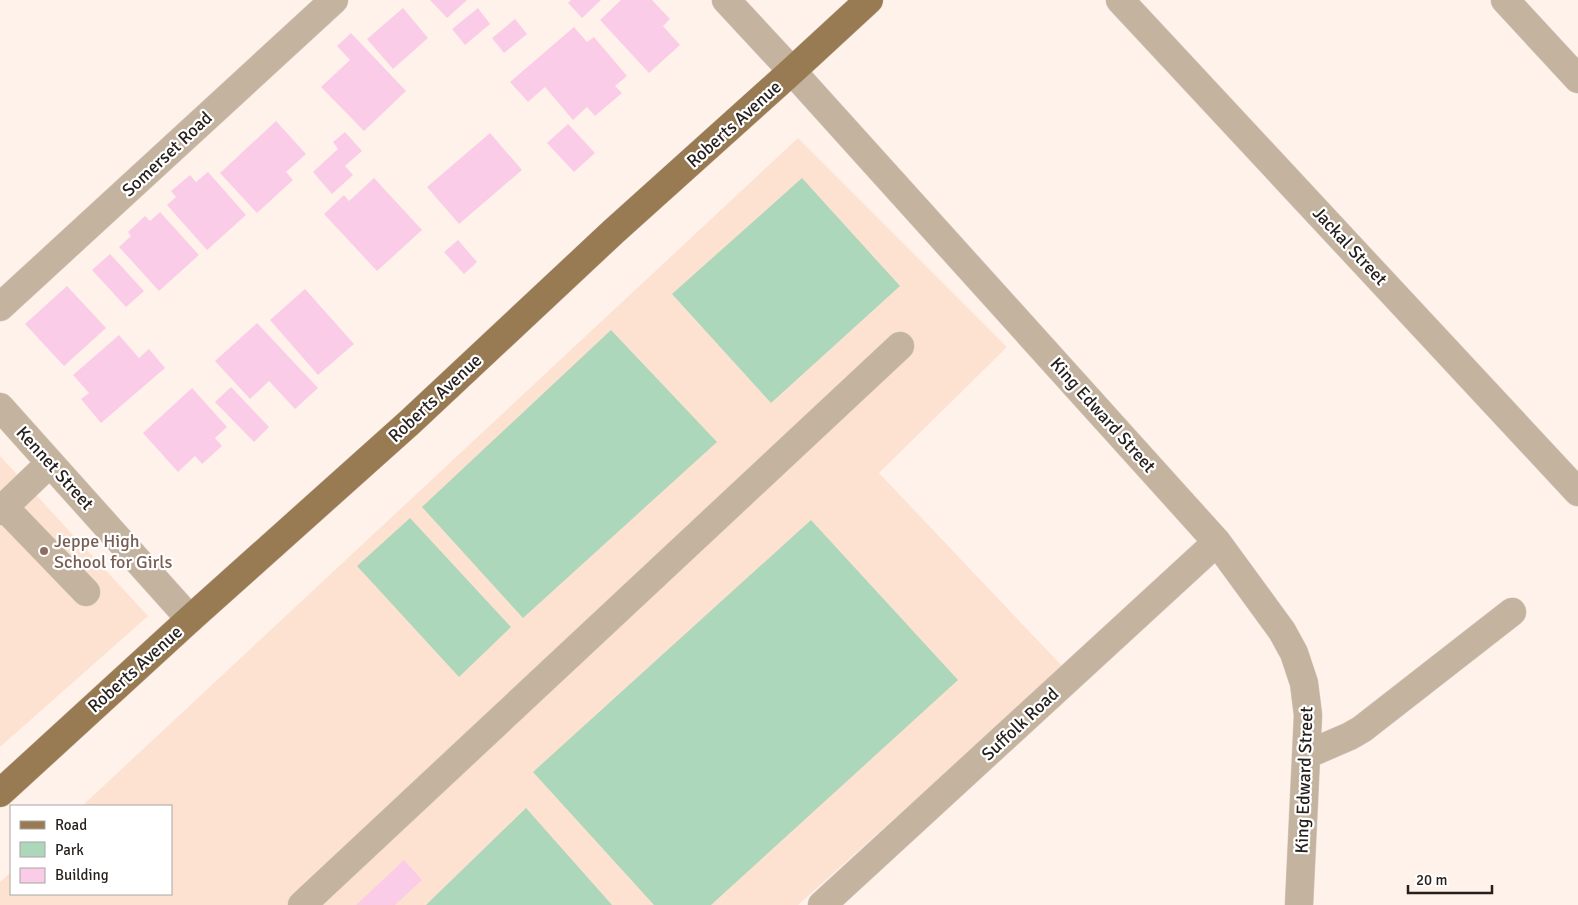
<svg xmlns="http://www.w3.org/2000/svg" width="1578" height="905" font-family="Signika,sans-serif">
	<style>
		.built { fill: #fee2d1 }
		.green { fill: #add7ba }
		.building { fill: #fbcce7 }
		.lines { fill: none; stroke-linecap: round; stroke-linejoin: round }
		.minor-casing { stroke: #dcd0ca; stroke-width: 29 }
		.major-casing { stroke: #dcd0ca; stroke-width: 29 }
		.minor { stroke: #c4b39e; stroke-width: 28 }
		.major { stroke: #997b53; stroke-width: 28 }
		.education-dot { fill: #8d6e63; stroke: #fff; stroke-width: 2 }
		.labels { text-anchor: middle; stroke-width: 4.5; stroke-linejoin: round; paint-order: stroke }
		.street-label { font-size: 18px; fill: #261f1b; stroke: #fff }
		.education-label { font-size: 18px; fill: #785e54; stroke: #fff; text-anchor: start }
	</style>
	<rect width="100%" height="100%" fill="#fff2eb"/>
	<path class="built" d="M798 138 1007 347 879 473 1063 667 798 905H0V882L11 872V894H171V806H82Z
		M0 456 148 616 0 747Z"/>
	<path class="green" d="M802 178 900 286 771 403 672 294Z
		M611 330 717 442 523 618 422 507Z
		M410 518 511 627 459 677 357 566Z
		M811 520 958 680 711 905H654L533 772Z
		M526 808 612 905H426Z"/>
	<path class="building" d="M430 0H467L447 18Z
		M571 0H601L582 18 568 3Z
		M621 0H652L670 19 663 26 680 45 649 73 600 20Z
		M403 8 428 38 393 69 367 39Z
		M478 8 490 24 465 45 452 29Z
		M515 19 527 34 504 53 492 38Z
		M574 27 587 42 594 37 627 76 615 86 622 93 595 116 587 107 573 120 545 87 528 102 510 82Z
		M351 33 406 91 364 131 321 87 350 60 337 46Z
		M276 121 306 154 286 172 293 180 257 213 220 173Z
		M568 124 595 153 574 172 547 143Z
		M345 132 362 151 345 166 353 175 332 194 313 172 338 149 333 142Z
		M490 133 522 170 459 224 427 187Z
		M208 172 246 215 207 250 167 205 176 197 171 191 190 175 196 182Z
		M374 178 422 230 377 271 324 214 344 195 349 201Z
		M160 212 199 255 159 291 119 247 131 236 128 232 145 216 150 221Z
		M458 240 477 262 464 274 444 252Z
		M110 254 144 291 126 307 92 270Z
		M67 286 106 328 64 366 25 324Z
		M305 289 354 344 318 375 270 320Z
		M257 323 318 388 295 409 269 381 250 399 215 361Z
		M119 335 139 358 149 349 165 368 101 423 81 399 89 393 73 375Z
		M231 387 269 427 254 442 215 402Z
		M192 388 227 427 215 438 222 446 202 464 195 456 178 472 143 433Z
		M404 860 422 880 395 905H356Z"/>
	<g class="lines">
		<g class="minor-casing">
			<path id="minor" d="M726 0 792 71 1217 542 1282 631 1294 653 1304 683 1308 715 1299 905
				M1120 0 1578 492
				M1505 0 1578 79
				M0 307 334 0
				M0 407 190 619
				M4 507 86 592
				M0 511 50 463
				M1306 755 1350 736 1362 729 1512 612
				M302 905 900 346
				M822 905 1217 542"/>
		</g>
		<g class="major-casing">
			<path id="major" d="M0 793 190 619 410 422 613 232 792 71 869 0"/>
		</g>
		<use href="#minor" class="minor"/>
		<use href="#major" class="major"/>
	</g>
	<circle class="education-dot" cx="44" cy="551" r="5"/>
	<g class="labels">
		<g class="street-label">
			<text transform="translate(734 124) rotate(-42)" y="6">Roberts Avenue</text>
			<text transform="translate(167 154) rotate(-43)" y="6">Somerset Road</text>
			<text transform="translate(1350 246) rotate(47)" y="6">Jackal Street</text>
			<text transform="translate(435 398) rotate(-43)" y="6">Roberts Avenue</text>
			<text transform="translate(1103 415) rotate(48)" y="6">King Edward Street</text>
			<text transform="translate(55 468) rotate(48)" y="6">Kennet Street</text>
			<text transform="translate(135 669) rotate(-42)" y="6">Roberts Avenue</text>
			<text transform="translate(1020 724) rotate(-43)" y="6">Suffolk Road</text>
			<text transform="translate(1304 780) rotate(-88)" y="6">King Edward Street</text>
		</g>
		<g class="education-label">
			<text x="54" y="547">Jeppe High<tspan x="54" dy="21">School for Girls</tspan></text>
		</g>
	</g>
	<rect x="10" y="805" width="162" height="90" fill="#ffffff" stroke="#a8a5a4"/>
	<rect x="20" y="821" width="25" height="8" fill="#997b53" stroke="#a8a5a4"/>
	<text x="55" y="830" font-size="15" fill="#261f1b">Road</text>
	<rect x="20" y="842" width="25" height="15" fill="#add7ba" stroke="#a8a5a4"/>
	<text x="55" y="855" font-size="15" fill="#261f1b">Park</text>
	<rect x="20" y="868" width="25" height="15" fill="#fbcce7" stroke="#a8a5a4"/>
	<text x="55" y="880" font-size="15" fill="#261f1b">Building</text>
	<path d="M1408 885v8h84v-8" fill="none" stroke="#261f1b" stroke-width="2.5"/>
	<text x="1416" y="885" font-size="15" fill="#261f1b" stroke="#ffffff" stroke-width="4" paint-order="stroke">20 m</text>
</svg>
